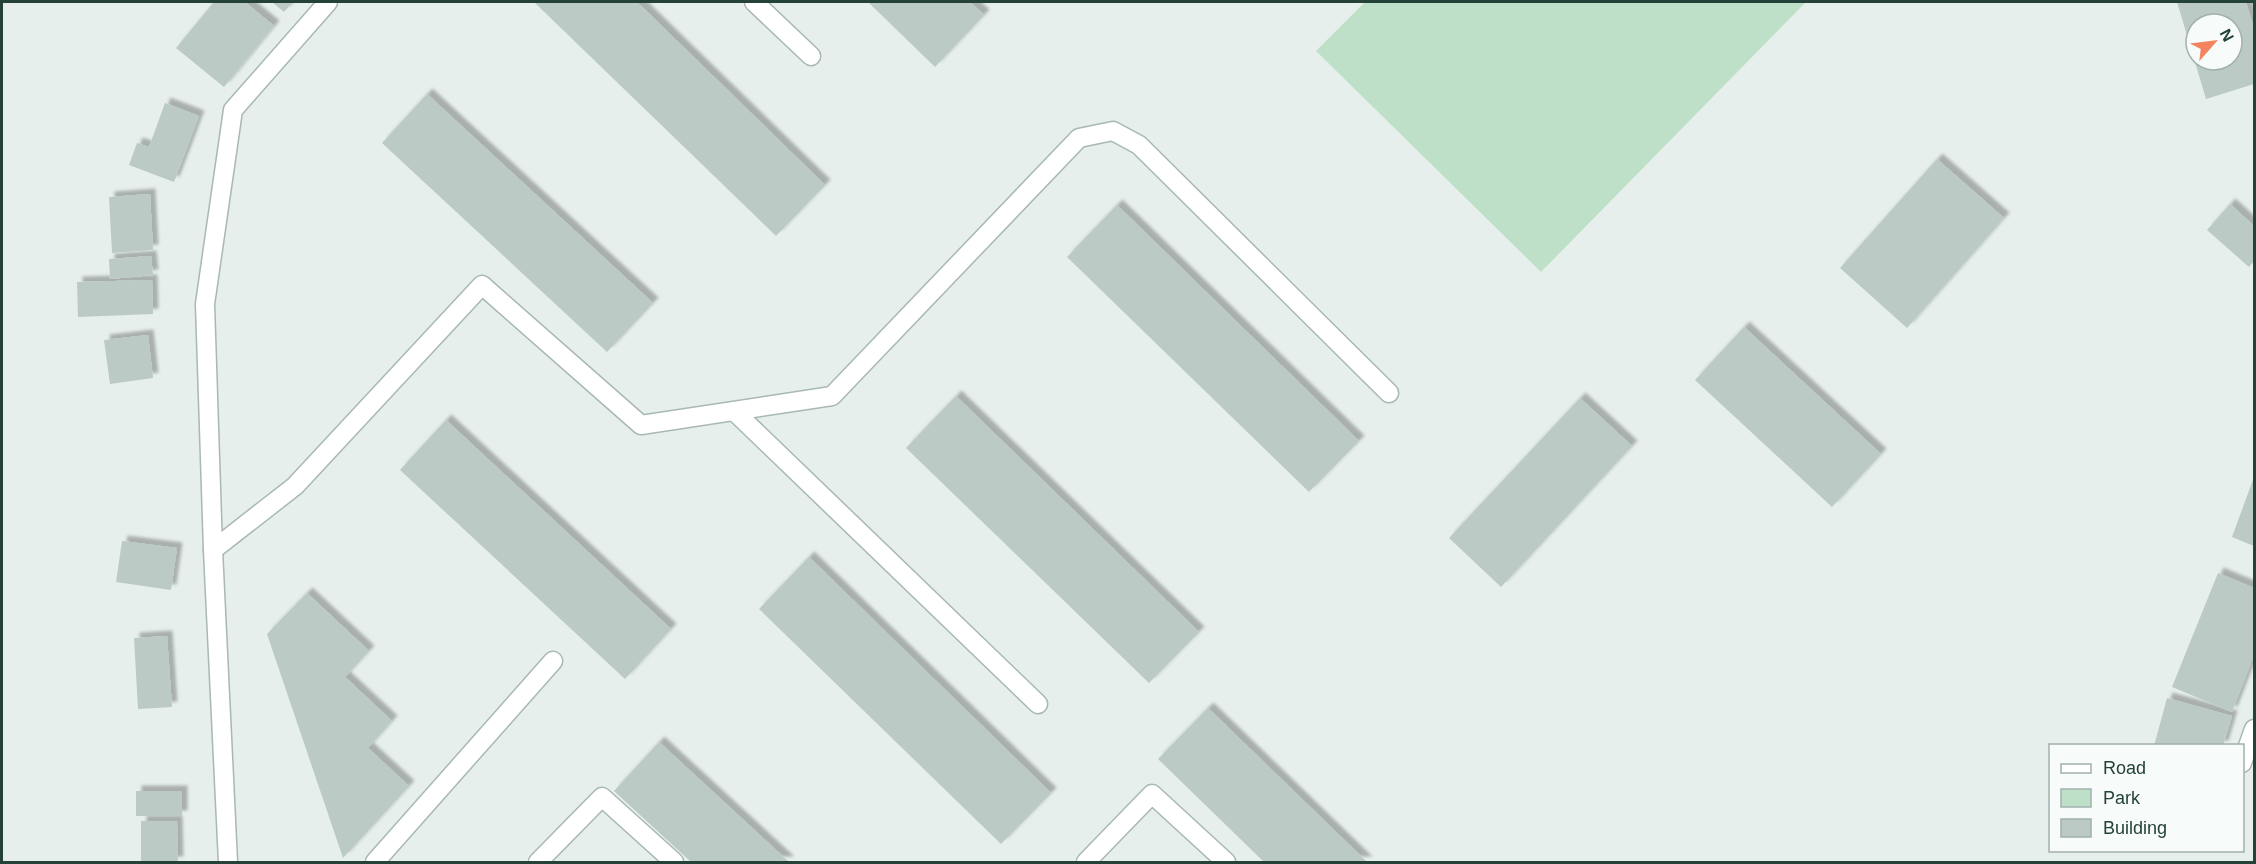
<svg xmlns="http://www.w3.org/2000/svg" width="2256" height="864" font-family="Arial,sans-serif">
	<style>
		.green { fill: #bfe0c8 }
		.building { fill: #bbcac4; fill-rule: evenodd; filter: url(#shadow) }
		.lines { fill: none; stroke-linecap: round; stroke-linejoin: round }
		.service-casing { stroke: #a8b8b2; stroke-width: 21 }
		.minor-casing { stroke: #a8b8b2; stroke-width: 21 }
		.service { stroke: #fff; stroke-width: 18 }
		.minor { stroke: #fff; stroke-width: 18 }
	</style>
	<defs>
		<filter id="shadow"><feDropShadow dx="5.5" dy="-5.5" stdDeviation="1.5" flood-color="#0004"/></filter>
	</defs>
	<rect width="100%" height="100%" fill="#e6efeb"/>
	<path class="green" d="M1365 2H1806L1541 272 1316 51Z"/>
	<path class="building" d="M214 2H245L274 26 224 87 176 48Z
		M272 2H293L284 12Z
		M534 2H637L825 185 776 236Z
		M868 2H970L984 15 935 67Z
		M2177 2H2246L2254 29V84L2206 99ZM2196 24H2232V60H2196Z
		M427 94 653 303 607 352 382 143Z
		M165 103 199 116 174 182 129 165 137 143 149 147Z
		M1937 159 2004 218 1907 328 1840 268Z
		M150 194 153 250 112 253 109 197Z
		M2230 204 2254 226V261L2249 267 2207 230Z
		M1117 205 1359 441 1309 492 1067 257Z
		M151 256 153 275 110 279 109 259Z
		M152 280 153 314 78 317 77 282Z
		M1744 327 1881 454 1832 507 1695 380Z
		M148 335 153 378 110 384 104 340Z
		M956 396 1199 632 1149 683 906 448Z
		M1580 398 1632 446 1501 587 1449 538Z
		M446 420 671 629 625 679 400 470Z
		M2254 477V546L2232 537Z
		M122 541 177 548 171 590 116 582Z
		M809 557 1051 793 1001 844 759 609Z
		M2218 573 2254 588V655L2232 712 2172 687Z
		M307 593 369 651 345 677 392 721 368 748 409 786 343 858 267 634Z
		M167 636 172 707 138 709 134 638Z
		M2167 698 2232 716 2223 746H2154Z
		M1208 708 1367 862H1264L1158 759Z
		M659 742 789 862H691L614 791Z
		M136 791H182V816H136Z
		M141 821H177L178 862H141Z"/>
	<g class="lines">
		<g class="service-casing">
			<path id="service" d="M754 2 811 56
				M734 411 1038 704
				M213 550 295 486 482 285 641 425 832 396 1079 138 1113 131 1139 145 1389 393
				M375 862 553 661
				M538 862 602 797 674 862
				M1086 862 1152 794 1226 862"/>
		</g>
		<g class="minor-casing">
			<path id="minor" d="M2242 763 2254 729
				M228 862 213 550 205 304 233 110 328 2"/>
		</g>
		<use href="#service" class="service"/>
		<use href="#minor" class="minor"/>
	</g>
	<rect width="2256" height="864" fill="none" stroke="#24423a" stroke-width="6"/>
	<rect x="2049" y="744" width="195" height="108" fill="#f7fbf9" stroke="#a3b1ad" stroke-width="1.5"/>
	<rect x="2061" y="764" width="30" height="9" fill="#ffffff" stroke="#a3b1ad" stroke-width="1.5"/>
	<text x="2103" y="774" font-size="18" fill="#24423a">Road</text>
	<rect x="2061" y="789" width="30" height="18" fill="#bfe0c8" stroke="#a3b1ad" stroke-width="1.5"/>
	<text x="2103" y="804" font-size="18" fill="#24423a">Park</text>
	<rect x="2061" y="819" width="30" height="18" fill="#bbcac4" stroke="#a3b1ad" stroke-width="1.5"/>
	<text x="2103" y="834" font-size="18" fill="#24423a">Building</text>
	<g transform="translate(2214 42) rotate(62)"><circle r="28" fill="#f7fbf9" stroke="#a3b1ad" stroke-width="1.5"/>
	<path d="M0-4.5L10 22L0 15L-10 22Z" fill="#f4845f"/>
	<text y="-9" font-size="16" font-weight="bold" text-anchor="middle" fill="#24423a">N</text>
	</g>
</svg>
